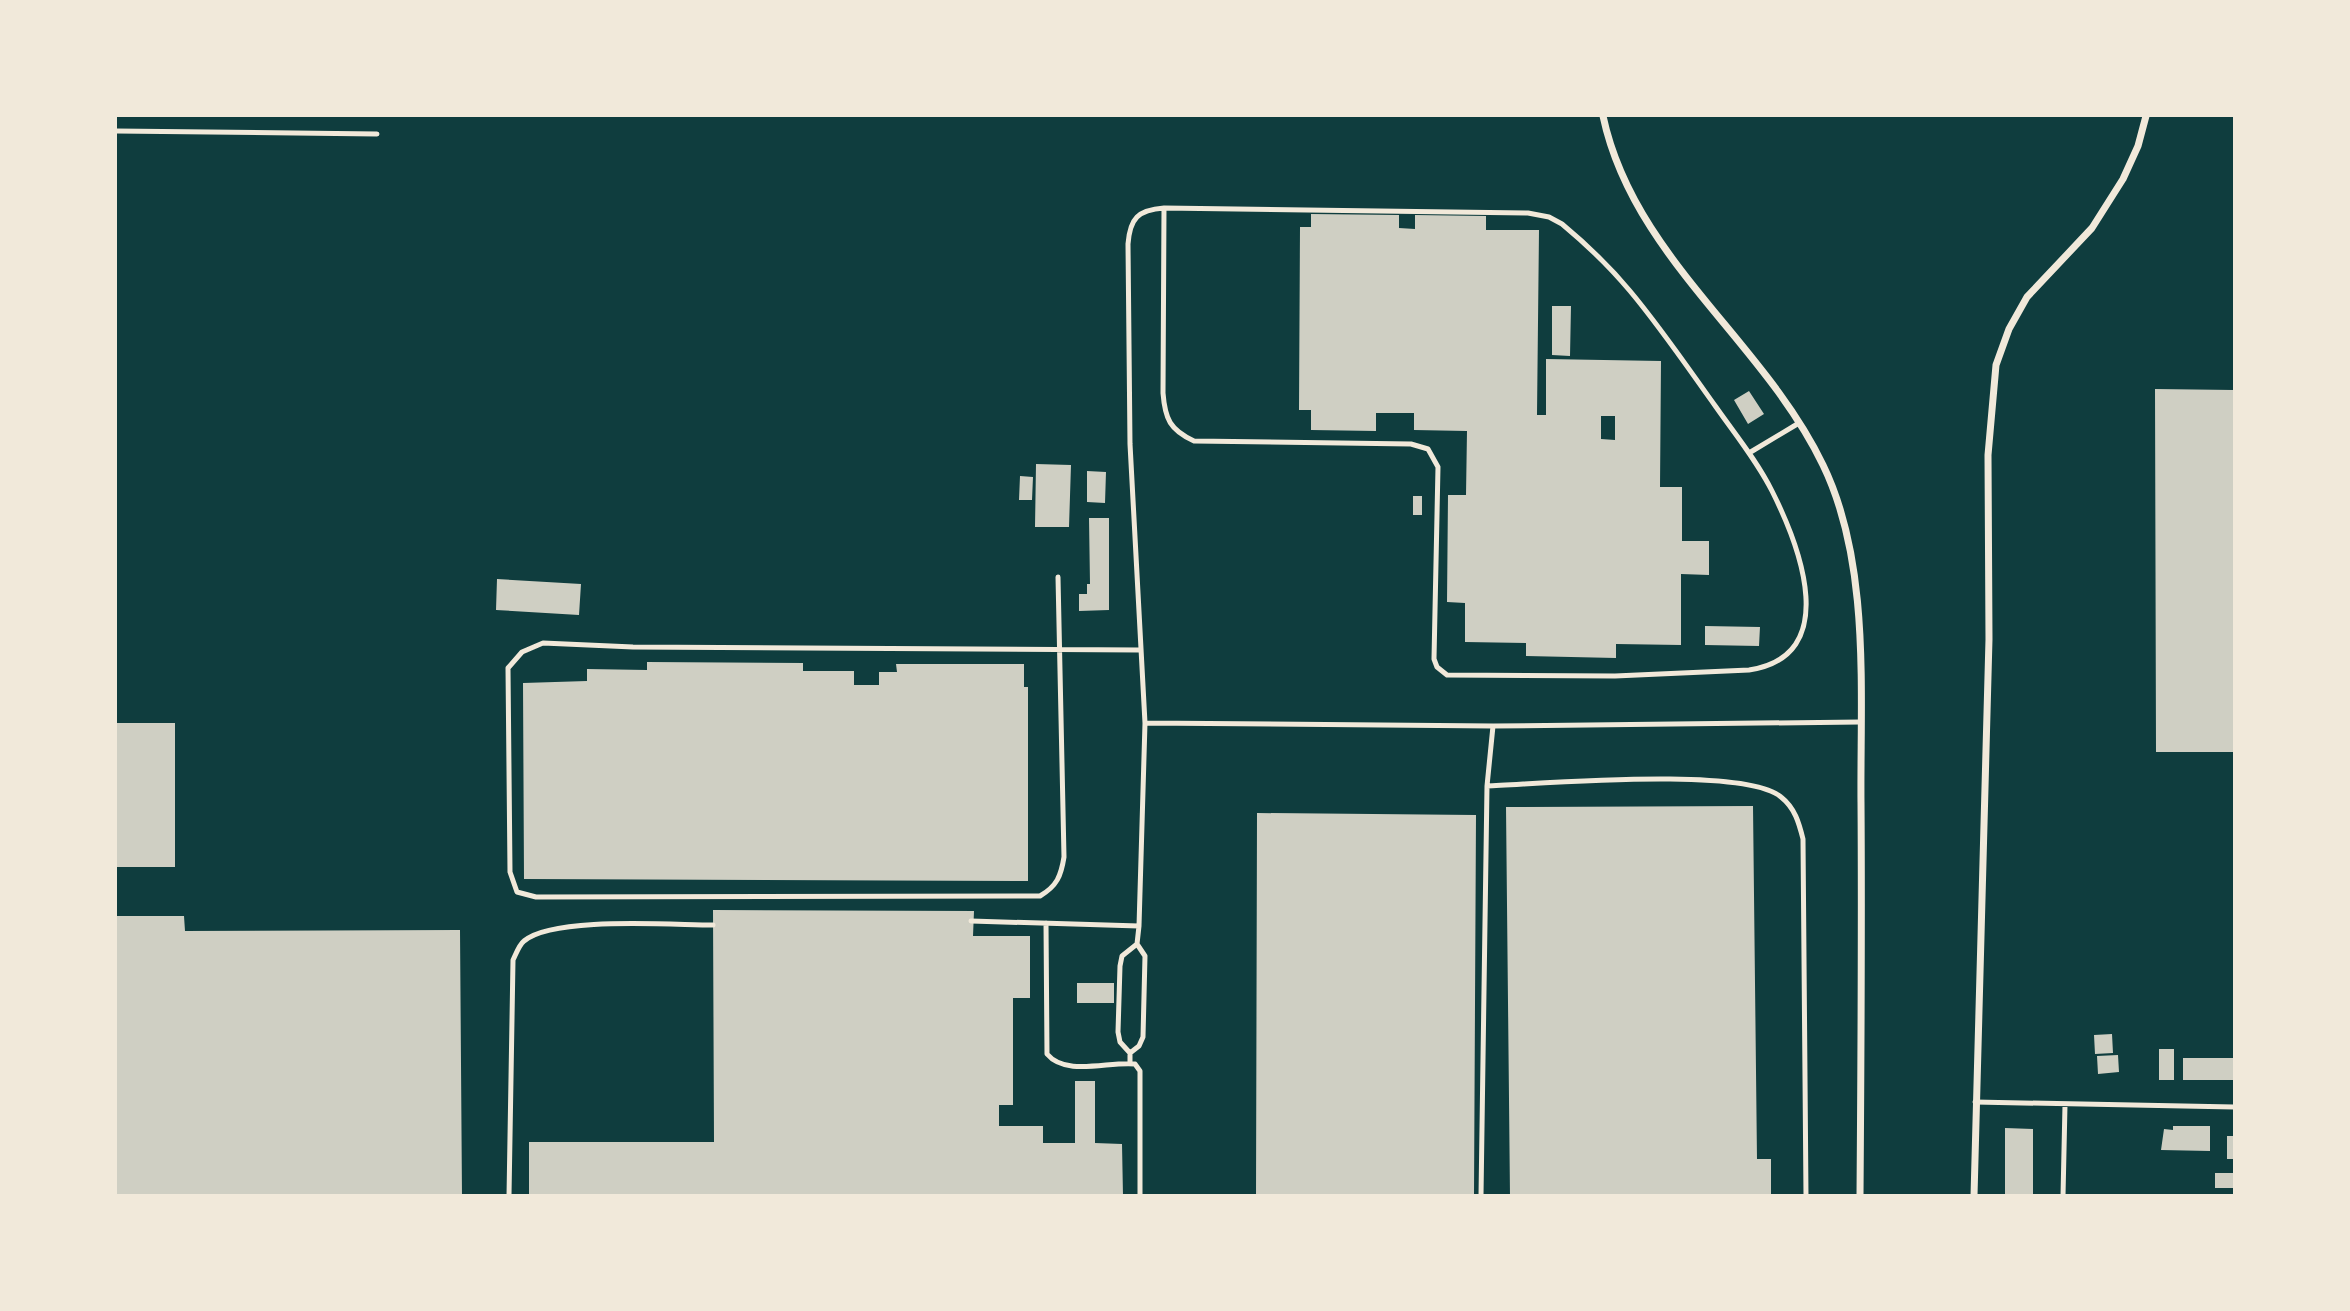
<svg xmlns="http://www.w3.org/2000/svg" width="2350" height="1311" font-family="'Playfair Display',serif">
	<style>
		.building { fill: #cfcfc3; fill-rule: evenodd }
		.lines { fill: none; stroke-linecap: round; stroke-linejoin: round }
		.service { stroke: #f1e9da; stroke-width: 5 }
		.minor { stroke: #f1e9da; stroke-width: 7 }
	</style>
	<rect width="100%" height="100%" fill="#0f3d3e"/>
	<path class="building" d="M1311 214 1399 215V228L1415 229V215L1486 216V230H1539L1537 415H1546V359L1661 361 1660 487H1682V541H1709V575L1681 574V645L1616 644V658L1526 656V643L1465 642V603L1447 602 1448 495H1466L1467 431 1414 430V413H1376V431L1311 430V410H1299L1300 227H1311ZM1601 416H1615V440L1601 439Z
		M1552 306H1571L1570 356 1552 355Z
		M2155 389 2234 390V752H2156Z
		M1749 391 1764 414 1748 424 1734 400Z
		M1036 464 1071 465 1069 527H1035Z
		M1087 471 1106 472 1105 503 1087 502Z
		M1020 476 1033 477 1032 500H1019Z
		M1413 496H1422V515H1413Z
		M1089 518H1109V610L1079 611V594H1087V584H1090Z
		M497 579 581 584 579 615 496 610Z
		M1705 626 1760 627 1759 646 1705 645Z
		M647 662 803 663V671H854V685H879V672H897L896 664H1024V687H1028V881L524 879 523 683 587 681V669L647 670Z
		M116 723H175V867H116Z
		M1753 806 1757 1159H1771V1196H1510L1506 807Z
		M1257 813 1476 815 1474 1196H1256Z
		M713 910 974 911 973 936H1030V998H1013V1105H999V1126H1043V1143H1075V1081H1095V1143L1122 1144 1123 1196H529V1142H714Z
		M116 916H184L185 931 460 930 462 1196H116Z
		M1077 983H1114V1003H1077Z
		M2112 1034 2113 1053 2095 1054 2094 1035Z
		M2159 1049H2174V1080H2159Z
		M2118 1055 2119 1072 2098 1074 2097 1056Z
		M2183 1058H2234V1080H2183Z
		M2173 1126H2210V1151L2161 1150 2164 1129 2173 1130Z
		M2005 1128 2033 1129V1196H2005Z
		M2227 1136H2234V1159H2227Z
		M2215 1173H2234V1188H2215Z"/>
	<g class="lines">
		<path class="service" d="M116 131 377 134
			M1749 453 1799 423
			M1058 577 1064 857C1061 876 1057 886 1040 896L536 897 517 892 510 872 508 668 522 652 543 643 633 647 1139 650
			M1145 723 1493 726 1860 722
			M1487 786C1542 784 1744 766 1781 797 1795 808 1799 823 1803 839L1806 1196
			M971 921 1139 926 1137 944 1145 956 1143 1037 1139 1046 1130 1053
			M1046 923 1047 1054C1066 1077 1109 1061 1135 1064L1140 1071V1196
			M1139 926 1145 723 1130 444 1128 244C1130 218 1138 210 1164 208L1528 213 1549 217 1562 224C1586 244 1610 267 1630 291 1661 328 1688 368 1716 407 1735 434 1757 461 1772 491 1800 547 1842 656 1749 670L1615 676 1447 675 1437 667 1434 659 1438 467 1428 449 1411 444 1194 441C1170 430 1165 419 1163 393L1164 208
			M1130 1064V1053L1120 1042 1118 1032 1120 966 1122 956 1137 944
			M1975 1102 2234 1107
			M509 1196 513 960C516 954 519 945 524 941 553 916 672 925 713 925
			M1481 1196 1487 786 1493 726
			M2063 1196 2065 1105"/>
		<path class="minor" d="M1603 116C1633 257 1763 340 1823 465 1871 564 1860 694 1861 802 1862 933 1861 1064 1860 1196
			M1974 1196 1989 639 1988 455 1996 365 2009 329 2027 297 2092 228 2123 179 2138 146 2146 116"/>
	</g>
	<rect width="2350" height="1311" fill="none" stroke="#f1e9da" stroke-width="234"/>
</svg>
